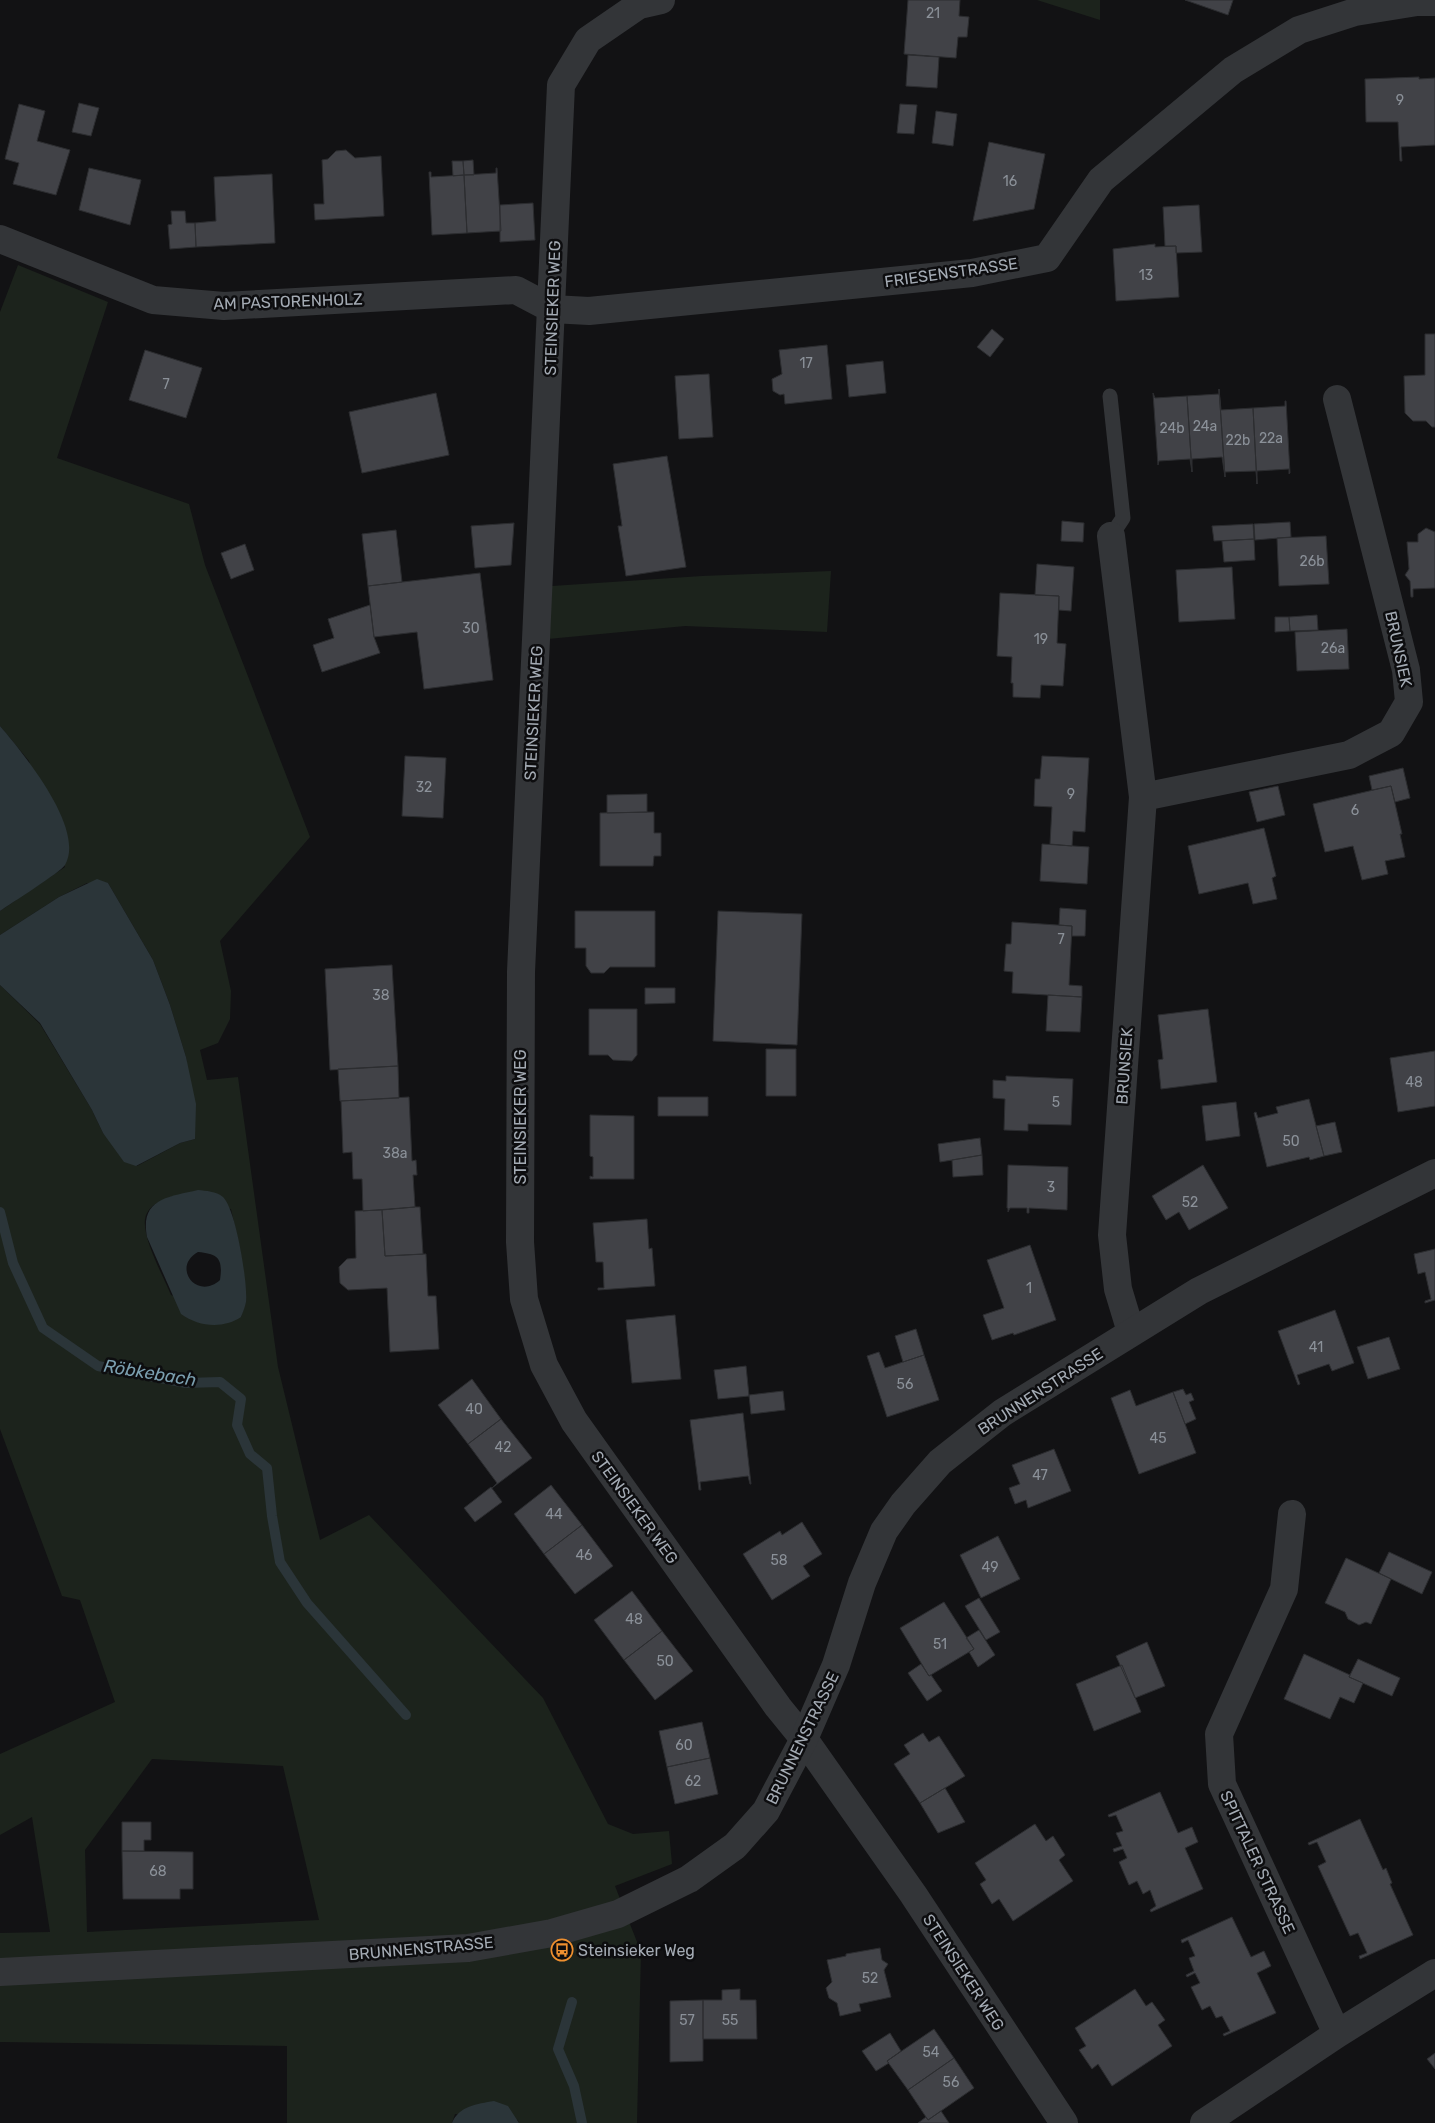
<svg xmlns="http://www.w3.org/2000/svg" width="1435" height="2123" font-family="Rubik,sans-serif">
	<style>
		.green { fill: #1c231c; fill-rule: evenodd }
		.water { fill: #2b3539; fill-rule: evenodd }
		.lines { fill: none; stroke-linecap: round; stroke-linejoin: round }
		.stream { stroke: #2b3539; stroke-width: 10 }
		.building { fill: #414247; stroke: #2c2d30 }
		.service { stroke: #333538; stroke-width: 15 }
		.minor { stroke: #333538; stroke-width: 28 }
		.tertiary { stroke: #333538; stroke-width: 28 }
		.labels { text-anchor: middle; stroke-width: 5; stroke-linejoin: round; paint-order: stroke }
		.number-label { font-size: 14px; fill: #8b9199 }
		.street-label { font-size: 16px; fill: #a4abb4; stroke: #0d0d0f }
		.poi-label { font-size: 16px; fill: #a4abb4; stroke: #0d0d0f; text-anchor: start }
		.water-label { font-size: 18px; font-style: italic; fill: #7b9faf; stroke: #0d0d0f }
	</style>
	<rect width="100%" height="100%" fill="#121214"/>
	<path class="green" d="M1037 0H1100V20Z
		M18 265 108 302 57 458 189 504 205 565 310 837 220 941 231 991 230 1019 218 1043 200 1050 207 1080 238 1077 278 1367 320 1540 369 1515 543 1698 608 1824 633 1834 669 1831 672 1864 615 1886 641 1952 637 2123H519L518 2120 455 2114 452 2123H287V2046L0 2042V1933L50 1932 32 1817 0 1835V1754L115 1702 80 1600 62 1596 0 1429V985L40 1024 92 1110 103 1133 137 1166 180 1143 195 1139 186 1057 170 1005 153 960 108 883H87L59 897 0 935V911L65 867 29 761 0 726V312ZM173 1196 231 1209 240 1249 246 1301 241 1317 171 1295C164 1277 137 1230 147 1213 152 1203 164 1200 173 1196ZM152 1759 283 1766 319 1920 87 1932 85 1850Z
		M831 571 827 632 685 626 548 639 552 586 702 576Z"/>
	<path class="water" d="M0 726C23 753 86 829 65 865 61 872 10 904 0 911Z
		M97 879 108 883 153 960 170 1005 186 1057 196 1104 195 1139 180 1143 136 1166 124 1162 103 1133 92 1110 40 1023 0 985V935L59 897Z
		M198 1190C206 1191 216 1191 223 1197 236 1209 248 1284 246 1302 245 1307 243 1312 241 1317 223 1329 199 1327 181 1314L147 1237C140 1199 167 1197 198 1190ZM198 1252C219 1254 223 1259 220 1280 197 1301 171 1267 198 1252Z
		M494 2101 508 2106 519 2123H452C459 2106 477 2104 494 2101Z"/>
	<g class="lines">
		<path class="stream" d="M0 1212 13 1263 43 1328 98 1366 186 1383 220 1382 241 1399 237 1425 250 1454 267 1468 272 1516 280 1562 307 1603 406 1715
			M572 2002 558 2049 574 2086 582 2123"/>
	</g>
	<path class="building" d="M908 0H960L959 16 969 17 967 37H958L956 58 904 54Z
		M1185 0H1233L1228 15Z
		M908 55 939 57 937 88 906 86Z
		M1419 77V79L1435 78V145L1401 147 1402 161H1400L1398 122H1366L1365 79Z
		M79 103 99 108 91 136 72 132Z
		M19 104 45 111 37 141 70 150 56 195 13 184 19 163 5 159Z
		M900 104 917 105 914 134 897 133Z
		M936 111 957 114 953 146 932 143Z
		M989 142 1045 154 1034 209 973 221Z
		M346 150 355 158 381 156 384 216 315 220 314 204H324L322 160 328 159 336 151Z
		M473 160 474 175H464L463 161Z
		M452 161H463L464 175 453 176Z
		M89 168 141 180 130 225 79 210Z
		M496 168H497L501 231 467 233 464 175 496 173Z
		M429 172H431V177L464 175 467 233 432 235Z
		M272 174 275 243 196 247 195 223 216 221 214 177Z
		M533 203 535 240 500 242V205Z
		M1199 205 1202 252 1176 253V246H1165L1163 207Z
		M171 211H185L186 223H195L196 247 170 249 168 225 172 224Z
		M1155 244V247L1176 246 1179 297 1116 301 1113 249Z
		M992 329 1004 339 990 357 977 347Z
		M1425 334H1435V427H1432L1426 421H1413L1405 413 1404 376 1425 375Z
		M827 345 832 399 785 404 784 394 780 395 773 391 772 379 782 374 779 350Z
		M145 350 202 368 186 418 129 400Z
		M883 361 886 393 849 397 846 365Z
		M709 374 713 437 679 439 675 376Z
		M1219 389 1225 477 1222 457 1192 459V472L1187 396 1219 394Z
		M1219 389 1221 410 1253 408 1257 484 1256 471 1225 472V477Z
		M436 393 449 455 362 473 349 412Z
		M1153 393 1155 398 1187 396 1192 472 1190 459 1159 461 1158 465Z
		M1285 401H1286L1290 473 1289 474V469L1257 471V484L1253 408 1285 406Z
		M667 456 686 567 626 576 618 526H622L613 464Z
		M1062 521 1084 523 1083 542 1061 541Z
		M1290 522 1291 537 1255 540 1254 524Z
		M514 523 511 565 475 568 471 526Z
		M1253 524 1254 539 1214 541 1212 526Z
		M1426 528 1435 532V588L1413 589V597H1411L1410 581 1405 575 1409 569 1407 542H1418V534Z
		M396 530 402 582 368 586 362 534Z
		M1326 536 1329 584 1279 586 1277 538Z
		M1254 539 1255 560 1224 562 1222 541Z
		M245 544 254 570 231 579 221 553Z
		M1037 564 1074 567 1071 611 1059 610V596L1035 595Z
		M1232 567 1235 619 1179 622 1176 570Z
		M480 573 493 680 424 689 417 632 374 637 368 586Z
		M1000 593 1059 596 1057 643 1066 644 1063 686 1041 685 1040 698 1013 697V683H1011L1012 657 997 656Z
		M370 605 374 637 380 653 322 672 313 645 334 638 328 619Z
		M1317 615 1318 630 1290 631 1289 617Z
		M1275 617H1289L1290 631 1275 632Z
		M1347 629 1349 669 1297 671 1295 632Z
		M405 756 446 758 443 818 402 816Z
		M1042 756 1089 758 1085 832 1073 831 1072 846 1050 844 1052 807 1034 806 1035 779H1040Z
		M1403 768 1410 798 1395 802 1391 786 1372 790 1369 776Z
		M1278 786 1285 815 1257 822 1249 792Z
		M1391 786 1402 834H1400L1405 857 1385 861 1388 874 1362 880 1353 846 1325 852 1313 804Z
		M647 794V812L607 813V795Z
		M654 812V833H661V856H654L653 866H600V813Z
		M1264 828 1276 876 1272 878 1277 899 1253 904 1248 883 1199 894 1188 846Z
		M1042 844 1089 847 1087 884 1040 881Z
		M1060 908 1086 910 1085 936H1072V926L1059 925Z
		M575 911H655V967H610L604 973H591L586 966V948H575Z
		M718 911 802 914 797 1045 713 1041Z
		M1012 922 1072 926 1069 985 1082 986V997L1012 993 1013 972 1004 971 1006 944H1011Z
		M392 965 398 1066 330 1070 325 969Z
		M645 988H675V1003L645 1004Z
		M1048 995 1082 997 1080 1032 1046 1031Z
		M589 1009H637V1055L632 1061 613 1060 608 1055H589Z
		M1208 1009 1217 1082 1161 1089 1158 1060 1163 1059 1158 1015Z
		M766 1049H796V1096H766Z
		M1435 1051V1106L1398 1112 1390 1058Z
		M398 1066 399 1098 340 1101 338 1069Z
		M1006 1076 1073 1079 1071 1125 1028 1124V1131L1004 1130 1005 1099 993 1098V1080L1006 1081Z
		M409 1097 412 1161 416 1160 417 1175H413L415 1207 363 1211 362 1179H353L352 1152 343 1153 341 1101Z
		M658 1097H708V1116H658Z
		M1309 1099 1324 1156 1310 1160 1309 1157 1267 1167 1254 1113 1256 1112 1258 1118 1278 1113 1276 1107Z
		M1236 1102 1240 1136 1206 1141 1202 1106Z
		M590 1115 634 1116V1179H590V1176L593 1177V1157L590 1156Z
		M1335 1122 1342 1152 1324 1156 1316 1126Z
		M980 1138 982 1155 940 1162 938 1144Z
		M982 1155 983 1175 953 1177 952 1160Z
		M1008 1165 1068 1167 1067 1210 1029 1208V1213H1027V1208H1010L1008 1212V1208H1007Z
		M1203 1165 1228 1208 1189 1230 1179 1212 1166 1220 1152 1196Z
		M415 1207H420L423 1254 385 1256 382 1210Z
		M382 1210 385 1256 426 1254 428 1296H436L439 1349 390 1352 387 1288 348 1290 340 1283 339 1267 347 1259 356 1258 355 1211Z
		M647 1219 649 1249 652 1248 655 1286 598 1290V1288H604L603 1262H596L593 1223Z
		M1030 1245 1056 1320 1014 1335 1013 1333 992 1340 983 1315 1004 1308 987 1260Z
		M1435 1249V1300L1425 1303V1301L1431 1299 1425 1272 1418 1274 1414 1254Z
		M1335 1310 1354 1363 1332 1371 1329 1364 1297 1375 1300 1384 1298 1385 1278 1331Z
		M675 1315 681 1379 632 1383 626 1320Z
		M916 1329 924 1355 903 1362 895 1336Z
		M1389 1337 1400 1369 1368 1379 1357 1347Z
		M879 1352 885 1368 924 1355 939 1400 887 1417 867 1356Z
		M746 1366 749 1396 718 1399 714 1370Z
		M472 1379 501 1419 468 1444 438 1405Z
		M1183 1389 1186 1395 1191 1393 1194 1400 1189 1402 1196 1419 1185 1424 1173 1392Z
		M1130 1390 1136 1406 1173 1392 1196 1453 1139 1474 1111 1398Z
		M783 1391 785 1410 751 1414 749 1395Z
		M743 1413 751 1484H750L748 1476 700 1482 701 1490H699L690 1420Z
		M501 1419 532 1458 492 1488 497 1483 468 1444Z
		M1054 1449 1071 1491 1028 1508 1026 1500 1015 1504 1009 1488 1020 1484 1012 1465Z
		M551 1485 582 1525 544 1554 514 1514Z
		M491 1487 502 1502 475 1522 464 1508Z
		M802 1522 822 1554 803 1566 810 1576 772 1600 743 1554 780 1531 782 1535Z
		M582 1525 613 1566 575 1594 544 1554Z
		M998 1536 1020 1579 981 1598 960 1555Z
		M1389 1552 1432 1572 1422 1594 1379 1573Z
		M1346 1558 1391 1579 1371 1624 1366 1622 1359 1625 1348 1619 1345 1612 1325 1603Z
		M632 1591 662 1631 624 1660 594 1620Z
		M979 1598 1000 1632 986 1640 965 1606Z
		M944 1602 974 1649 929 1676 900 1628Z
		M979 1630 995 1655 978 1667 969 1652 974 1649 966 1638Z
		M662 1631 693 1671 655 1700 624 1660Z
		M1147 1642 1165 1686 1135 1698 1116 1656Z
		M1304 1654 1350 1675 1349 1677 1363 1683 1354 1703 1340 1697 1330 1719 1284 1699Z
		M1358 1659 1400 1678 1392 1696 1349 1677Z
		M921 1664 929 1676 931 1675 942 1691 927 1701 908 1673Z
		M1122 1665 1141 1712 1094 1731 1076 1684Z
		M702 1722 710 1758 667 1767 659 1731Z
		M923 1733 929 1742 939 1736 965 1776 920 1803 894 1764 910 1754 904 1745Z
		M710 1758 718 1794 675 1804 667 1767Z
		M945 1788 965 1822 938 1833 920 1803Z
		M1160 1792 1178 1833 1192 1827 1198 1842 1185 1848 1203 1889 1151 1912 1150 1910 1156 1906 1150 1890 1143 1894 1137 1881 1129 1885 1119 1862 1127 1858 1123 1849 1114 1852 1113 1849 1122 1846 1116 1833 1123 1831 1116 1815 1109 1817 1108 1815Z
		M1360 1819 1383 1870 1386 1868 1392 1883 1390 1884 1413 1935 1360 1959 1359 1956 1367 1953 1358 1933 1350 1936 1318 1866 1326 1862 1317 1842 1309 1845 1308 1843Z
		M122 1822H151V1840H144V1851H122Z
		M1035 1824 1046 1841 1053 1836 1065 1855 1059 1860 1073 1881 1013 1921 999 1899 992 1904 980 1884 986 1880 975 1863Z
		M122 1851 193 1852V1889H180V1899H123Z
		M1232 1917 1251 1957 1264 1951 1271 1966 1257 1973 1276 2013 1224 2036 1223 2034 1230 2031 1222 2016 1216 2018 1210 2006 1202 2010 1191 1987 1200 1983 1195 1973 1187 1977 1186 1975 1194 1971 1189 1958 1195 1956 1188 1940 1182 1943 1181 1940Z
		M880 1948 882 1960 888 1964 884 1970 891 1997 859 2004 861 2011 840 2016 837 2003 829 1998 826 1988 832 1982 827 1960 846 1956V1954Z
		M740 1989V2000H756L757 2039H703V2000H722V1990Z
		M1135 1989 1146 2006 1152 2002 1165 2020 1158 2025 1172 2046 1112 2086 1098 2064 1092 2069 1079 2050 1086 2046 1075 2028Z
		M703 2000V2061L670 2062V2001Z
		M934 2029 954 2058 908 2090 887 2061Z
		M890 2033 901 2051 887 2061 889 2063 876 2071 862 2051Z
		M1435 2053V2069L1427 2059Z
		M954 2058 974 2088 928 2120 908 2090Z
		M941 2111 949 2123H918L926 2117 928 2120Z"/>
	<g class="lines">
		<path class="service" d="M1110 396 1123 518 1111 536"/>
		<path class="minor" d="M661 0 639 5 588 40 561 85 521 972 520 1242 524 1299 544 1365 574 1421 778 1707 804 1739 913 1894 1064 2123
			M0 239 153 300 224 306 516 290 552 309 589 311 972 273 1047 258 1101 180 1233 70 1299 30 1355 12 1417 2H1435
			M1111 536 1143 797 1112 1235 1118 1289 1131 1332
			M1143 797 1349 755 1391 733 1409 702 1406 670 1337 399
			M1292 1514 1284 1589 1219 1734 1222 1784 1337 2034
			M1204 2123 1337 2034 1435 1973"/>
		<path class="tertiary" d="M0 1972 468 1948 552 1933 618 1914 689 1879 735 1846 766 1811 804 1739 836 1665 862 1583 884 1531 903 1504 940 1462 1002 1413 1199 1291 1435 1173"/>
	</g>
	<defs>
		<g id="bus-ring" transform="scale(1.125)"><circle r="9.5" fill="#0d0d0f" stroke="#ee8f2f" stroke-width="1.5"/><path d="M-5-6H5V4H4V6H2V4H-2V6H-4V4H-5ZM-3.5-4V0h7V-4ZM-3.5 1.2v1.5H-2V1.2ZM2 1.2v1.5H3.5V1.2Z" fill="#ee8f2f"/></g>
	</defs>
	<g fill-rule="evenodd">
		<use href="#bus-ring" x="562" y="1950"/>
	</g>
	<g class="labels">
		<g class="number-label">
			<text x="933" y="18">21</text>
			<text x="1400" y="105">9</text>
			<text x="1010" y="186">16</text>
			<text x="1146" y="280">13</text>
			<text x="806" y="368">17</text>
			<text x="166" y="389">7</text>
			<text x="1205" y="431">24a</text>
			<text x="1172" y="433">24b</text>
			<text x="1271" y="443">22a</text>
			<text x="1238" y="445">22b</text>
			<text x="1312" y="566">26b</text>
			<text x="471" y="633">30</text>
			<text x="1041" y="644">19</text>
			<text x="1333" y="653">26a</text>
			<text x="424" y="792">32</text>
			<text x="1071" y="799">9</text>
			<text x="1355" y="815">6</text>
			<text x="1061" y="944">7</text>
			<text x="381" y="1000">38</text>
			<text x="1414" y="1087">48</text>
			<text x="1056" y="1107">5</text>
			<text x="1291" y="1146">50</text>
			<text x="395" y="1158">38a</text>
			<text x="1051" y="1192">3</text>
			<text x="1190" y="1207">52</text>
			<text x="1029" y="1293">1</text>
			<text x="1316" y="1352">41</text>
			<text x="905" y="1389">56</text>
			<text x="474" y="1414">40</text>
			<text x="1158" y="1443">45</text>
			<text x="503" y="1452">42</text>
			<text x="1040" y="1480">47</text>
			<text x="554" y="1519">44</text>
			<text x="584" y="1560">46</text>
			<text x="779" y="1565">58</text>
			<text x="990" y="1572">49</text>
			<text x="634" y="1624">48</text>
			<text x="940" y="1649">51</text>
			<text x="665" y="1666">50</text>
			<text x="684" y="1750">60</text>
			<text x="693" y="1786">62</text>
			<text x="158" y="1876">68</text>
			<text x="870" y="1983">52</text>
			<text x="687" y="2025">57</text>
			<text x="730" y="2025">55</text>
			<text x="931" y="2057">54</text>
			<text x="951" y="2087">56</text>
		</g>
		<g class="street-label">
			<text transform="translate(951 272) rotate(-8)" y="6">FRIESENSTRASSE</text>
			<text transform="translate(288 301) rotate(-2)" y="6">AM PASTORENHOLZ</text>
			<text transform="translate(552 308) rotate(-88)" y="6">STEINSIEKER WEG</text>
			<text transform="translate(1399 649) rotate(78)" y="6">BRUNSIEK</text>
			<text transform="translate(533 713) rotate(-87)" y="6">STEINSIEKER WEG</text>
			<text transform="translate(1124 1066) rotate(-86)" y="6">BRUNSIEK</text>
			<text transform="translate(520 1117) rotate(-90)" y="6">STEINSIEKER WEG</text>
			<text transform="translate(1040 1391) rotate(-33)" y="6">BRUNNENSTRASSE</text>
			<text transform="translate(635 1507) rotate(54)" y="6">STEINSIEKER WEG</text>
			<text transform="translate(802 1738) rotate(-64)" y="6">BRUNNENSTRASSE</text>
			<text transform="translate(1258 1862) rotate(65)" y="6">SPITTALER STRASSE</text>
			<text transform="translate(421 1948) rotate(-5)" y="6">BRUNNENSTRASSE</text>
			<text transform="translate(964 1972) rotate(57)" y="6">STEINSIEKER WEG</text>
		</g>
		<g class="poi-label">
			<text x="578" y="1956">Steinsieker Weg</text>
		</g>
		<g class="water-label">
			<text transform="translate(150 1373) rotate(9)" y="6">Röbkebach</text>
		</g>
	</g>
</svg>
